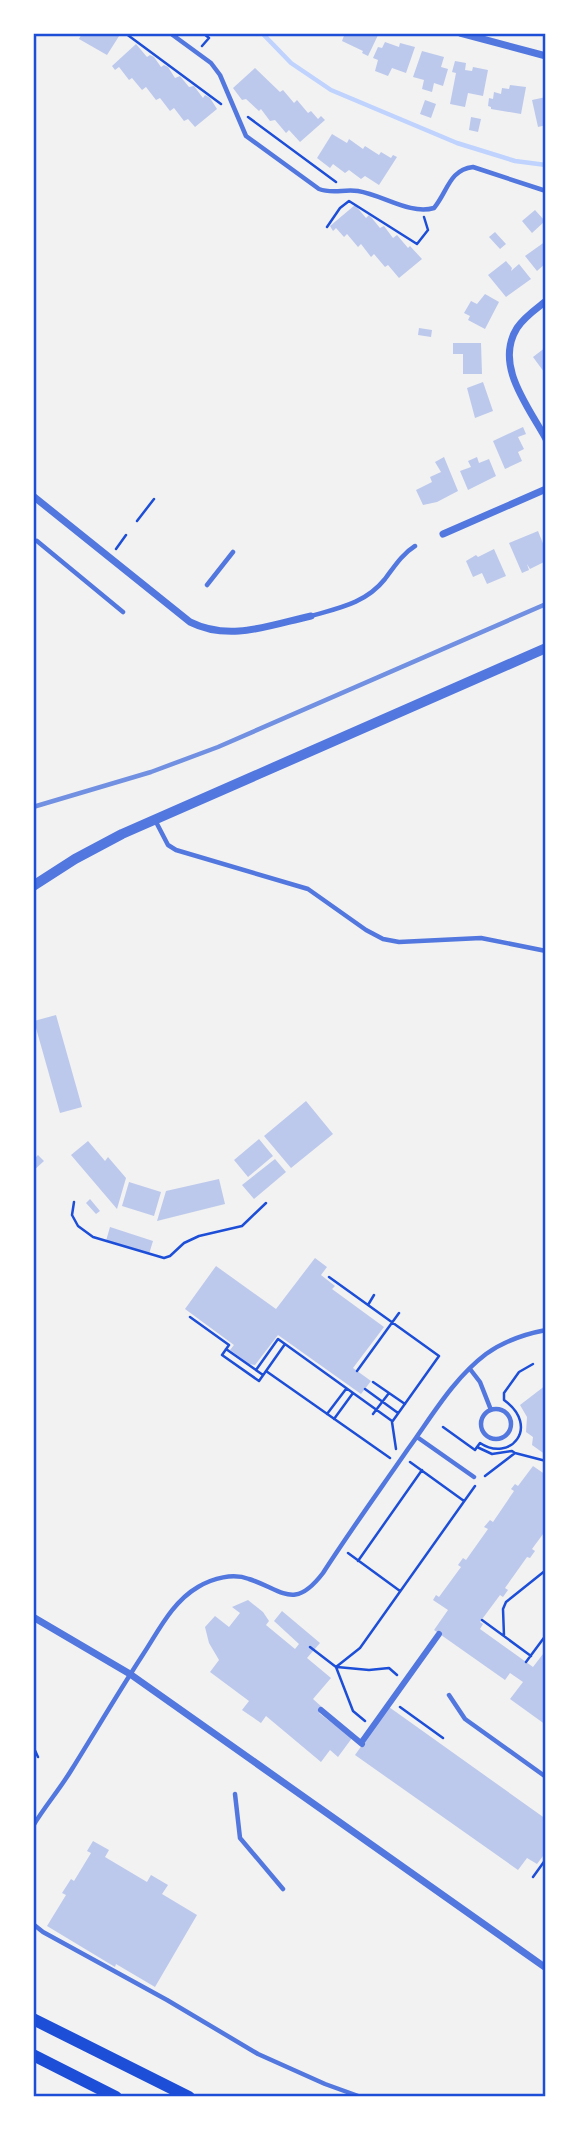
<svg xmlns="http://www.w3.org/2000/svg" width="579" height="2130" font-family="Commissioner,sans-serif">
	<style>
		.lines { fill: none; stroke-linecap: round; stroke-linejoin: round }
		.stream { stroke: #bfd3fe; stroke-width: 4.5 }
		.building { fill: #bdc9ec }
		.path { stroke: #1d4ed8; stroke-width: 2.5 }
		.service { stroke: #5277de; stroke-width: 4.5 }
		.pedestrian { stroke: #5277de; stroke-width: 6 }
		.minor { stroke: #5277de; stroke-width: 7 }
		.tertiary { stroke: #5277de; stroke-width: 10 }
		.primary { stroke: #1d4ed8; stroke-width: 12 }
		.rail { stroke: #7290e2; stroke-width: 4.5 }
		.neatline { fill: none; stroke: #1d4ed8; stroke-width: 2.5 }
	</style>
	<rect width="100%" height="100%" fill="#f2f2f2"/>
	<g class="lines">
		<path class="stream" d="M262 33 291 63 331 90 457 143 515 161 546 165"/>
	</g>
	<path class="building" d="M82 33 83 35 121 33 107 55 79 39Z
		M345 33H379L368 56 362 53 363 51 342 41Z
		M385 42 399 47 400 43 415 47 406 73 392 68 388 76 375 71 378 60 373 58 378 47 382 48Z
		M136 44 147 57 150 55 154 57 161 67 164 65 168 67 175 78 180 76 189 87 194 86 203 98 205 95 210 98 217 109 195 127 188 119 184 121 174 108 170 111 160 98 156 100 146 87 142 90 132 78 129 80 119 67 115 70 112 66Z
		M422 51 444 57 441 67 448 69 443 86 434 83 432 92 422 89 424 80 413 77Z
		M455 61 466 63 465 70 472 71 473 67 488 70 483 96 468 93 465 107 450 104 456 73 452 72Z
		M255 68 280 92 283 90 294 103 297 100 308 113 311 111 318 119 321 116 325 120 300 142 289 130 286 133 275 120 270 121 261 109 259 111 246 99 242 100 233 88Z
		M510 85 526 87 521 114 491 109V107L488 106 489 98 493 99 494 92 501 94 502 88 509 89Z
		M546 97V125L538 127 532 100Z
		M425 100 436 104 431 118 420 114Z
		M471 117 481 119 478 132 469 130Z
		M332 134 347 143 349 139 363 149 365 146 379 155 381 152 391 158 393 155 397 157 379 185 365 176 361 179 349 170 345 173 333 164 330 168 317 158Z
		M355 205 366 218 369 215 371 217 380 228 384 226 393 238 397 235 408 248 410 246 422 259 399 278 388 265 385 267 374 254 371 257 361 244 358 247 347 234 344 237 336 228 333 231 330 226Z
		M535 210 545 221 532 233 522 221Z
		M495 232 506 244 500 249 489 237Z
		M546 241V263L537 271 525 256Z
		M506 261 512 268 511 271 519 264 531 279 506 297 488 275Z
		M485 294 499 302 485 329 468 320 470 316 464 313 471 301 477 304Z
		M419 328 432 330 431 337 418 335Z
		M453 343H481L482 374H463V354H453Z
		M546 347V371L544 372 533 357Z
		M483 382 493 411 475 418 467 388Z
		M523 427 526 434 518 437 524 449 518 452 522 461 505 469 493 441Z
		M444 457 458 491 437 502 423 505 416 490 432 482 430 477 441 472 435 462Z
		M477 457 479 463 489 459 496 476 468 490 460 471 471 467 468 461Z
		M538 531 546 551V561L530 569 527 564 529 570 522 573 509 543Z
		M494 549 506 576 487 584 482 573 473 577 466 561 476 555 478 557Z
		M56 1015 82 1107 60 1113 34 1021Z
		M306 1101 333 1134 291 1168 264 1136Z
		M259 1139 273 1156 248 1177 234 1160Z
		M88 1141 105 1161 108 1157 126 1178 117 1209 71 1155Z
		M38 1155 44 1161 33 1171V1160Z
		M275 1159 286 1172 254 1199 242 1185Z
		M219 1179 225 1204 157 1221 166 1191Z
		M129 1182 161 1192 154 1216 122 1206Z
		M90 1199 100 1211 96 1214 86 1203Z
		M110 1227 153 1241 149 1254 106 1241Z
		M315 1258 327 1267 321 1275 335 1286 332 1289 384 1327 353 1368 371 1381 361 1394 278 1335 255 1365 249 1364 230 1350 234 1345 185 1309 216 1266 276 1309Z
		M546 1385V1455L532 1445 533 1437 526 1432 527 1417 520 1405Z
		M533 1466 546 1475V1530L532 1549 535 1551 530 1558 527 1557 505 1588 508 1590 503 1597 500 1595 480 1622 483 1624 480 1629 533 1667 546 1650V1725L510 1699 523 1682 510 1673 505 1680 434 1630 448 1610 433 1600 436 1595 439 1597 461 1567 458 1565 463 1558 466 1560 488 1529 484 1527 490 1520 493 1522 514 1491 511 1489 515 1484 518 1486Z
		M248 1600 263 1612 269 1621 266 1625 295 1649 299 1644 274 1621 282 1611 320 1643 307 1658 331 1678 313 1699 323 1708 319 1713 352 1738 338 1757 330 1750 321 1762 266 1716 261 1723 242 1710 249 1701 210 1672 219 1660 209 1643 205 1627 215 1616 229 1627 240 1613 232 1607Z
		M389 1707 546 1819V1852L537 1864 527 1858 518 1870 355 1755Z
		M93 1841 109 1850 105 1857 110 1860 147 1882 151 1875 168 1885 162 1894 197 1915 155 1987 116 1964 115 1967 47 1926 66 1895 62 1893 71 1879 74 1881 91 1853 87 1851Z"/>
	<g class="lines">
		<path class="path" d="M125 33 221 104
			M202 46 209 38 203 33
			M248 117 336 182
			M327 227 340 208 349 201 417 244 428 230 424 217
			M137 521 154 499
			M116 549 126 535
			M74 1202 72 1215 78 1226 93 1237 164 1258 170 1256 184 1243 199 1236 242 1226 266 1203
			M329 1277 439 1356 392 1422 396 1449
			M368 1305 374 1295
			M190 1317 229 1345 222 1355 259 1381 285 1344
			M226 1349 263 1375
			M256 1370 278 1339 392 1421
			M266 1371 390 1458
			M357 1371 399 1313
			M373 1382 405 1404
			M365 1389 398 1413
			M327 1414 346 1389
			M373 1414 389 1393
			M334 1419 353 1393
			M443 1427 475 1450 477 1447
			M515 1453 512 1451 492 1454 477 1447 480 1443C510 1463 541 1427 504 1400V1393L519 1372 533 1364
			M410 1462 464 1501
			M485 1476 515 1453 546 1461
			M348 1553 400 1591
			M358 1561 422 1470
			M482 1620 531 1656
			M504 1636 503 1609 506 1602 546 1570
			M310 1647 336 1667 353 1711 365 1721
			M526 1662 546 1635
			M336 1667 360 1648 475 1486
			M337 1667 369 1670 389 1668 397 1675
			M400 1707 443 1738
			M33 1746 38 1757
			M533 1877 546 1859"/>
		<path class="service" d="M170 33 211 63 220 75 246 136 319 189C332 194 344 189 358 191 383 195 410 215 434 208 448 191 449 170 473 167L546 191
			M37 541 123 612
			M207 585 233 552
			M311 616C339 608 366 603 385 579 394 567 402 554 415 546
			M155 820 168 845 176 850 308 889 366 930 383 939 399 942 481 938 546 951
			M470 1369 480 1382 491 1410
			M481 1424a15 15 0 1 1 30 0a15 15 0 1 1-30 0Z
			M417 1437 474 1477
			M449 1695 465 1719 546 1777
			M235 1794 240 1838 283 1889
			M33 1826C45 1806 60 1789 72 1769 95 1732 118 1693 142 1656 158 1632 172 1602 198 1587 213 1578 233 1573 249 1579 283 1590 294 1611 323 1573 350 1531 379 1491 408 1449 432 1416 453 1379 486 1354 504 1341 525 1334 546 1330
			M33 1924 43 1932 167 2000 258 2054 325 2084 361 2097"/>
		<path class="pedestrian" d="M321 1710 362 1744
			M361 1743 439 1634"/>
		<path class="minor" d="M460 33 546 56
			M546 301C536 309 524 317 517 328 494 365 528 406 546 439
			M33 496 190 622C230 642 270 625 311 616
			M443 534 546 489
			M33 1617 130 1674 546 1968"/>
		<path class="tertiary" d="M33 886 75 859 122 834 546 648"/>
		<path class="primary" d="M33 2019 189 2097
			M33 2055 116 2097"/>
		<path class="rail" d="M33 807 151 772 218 747 546 604"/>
	</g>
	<rect width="579" height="2130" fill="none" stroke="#ffffff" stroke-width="70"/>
	<rect x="35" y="35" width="509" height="2060" class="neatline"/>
</svg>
